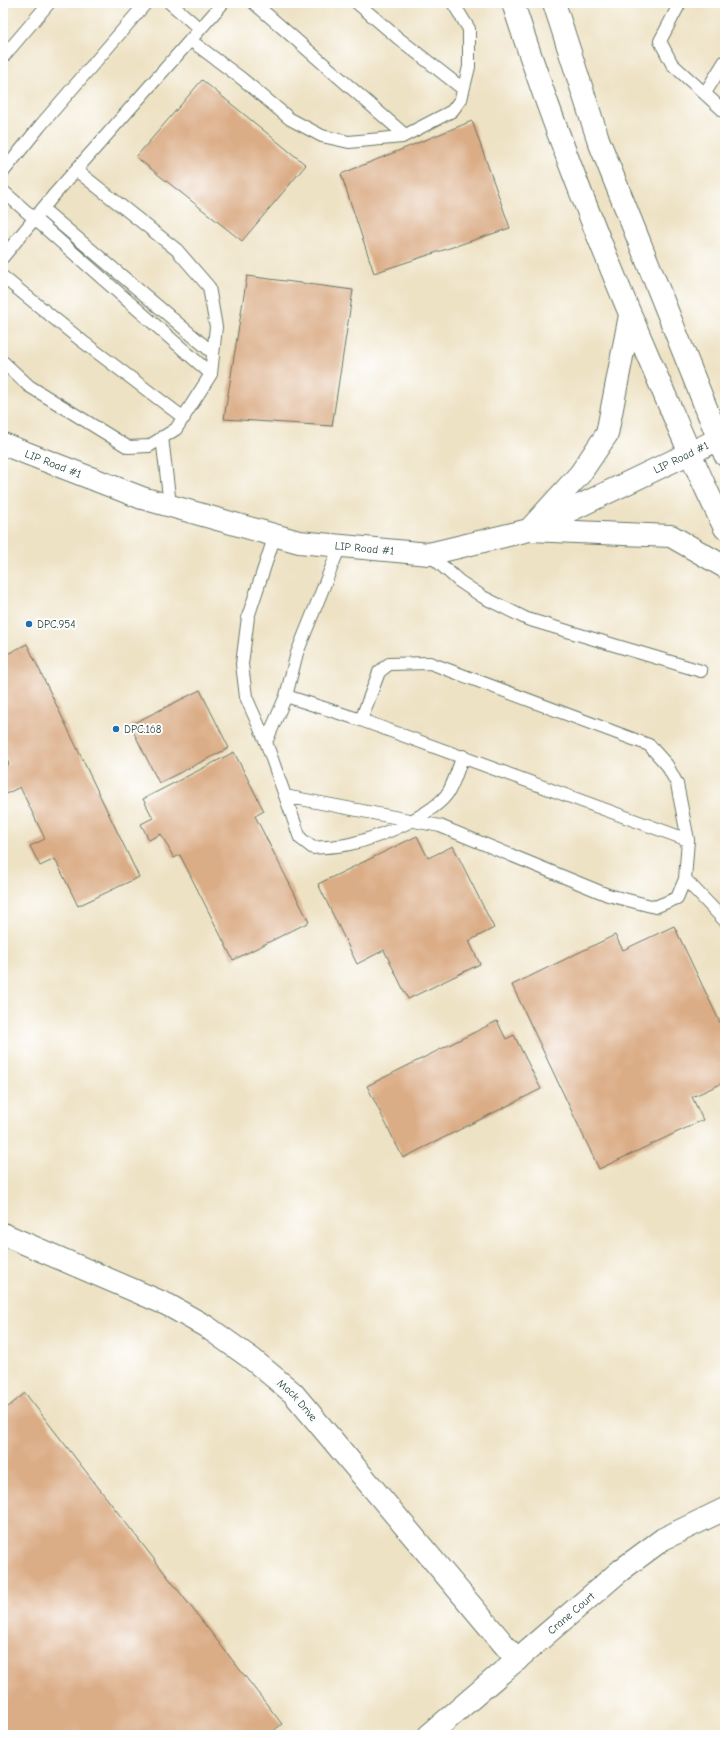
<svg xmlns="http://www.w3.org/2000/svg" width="728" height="1738" font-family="'Comic Neue',sans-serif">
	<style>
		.building { fill: #dbad87 }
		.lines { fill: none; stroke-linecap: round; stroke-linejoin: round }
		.service-casing { stroke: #677766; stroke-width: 14 }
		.minor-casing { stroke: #677766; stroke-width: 24 }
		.secondary-casing { stroke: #677766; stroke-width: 24 }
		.service { stroke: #fff; stroke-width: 12 }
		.minor { stroke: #fff; stroke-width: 22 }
		.secondary { stroke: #fff; stroke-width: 22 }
		.poi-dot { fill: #1f6fb2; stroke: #fff; stroke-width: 1.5 }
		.labels { text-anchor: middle; stroke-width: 4; stroke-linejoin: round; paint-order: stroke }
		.street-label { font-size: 11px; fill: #1f3d34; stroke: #fff }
		.poi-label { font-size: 11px; fill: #1f3d34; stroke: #fff; text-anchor: start }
	</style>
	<rect width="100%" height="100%" fill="#fff"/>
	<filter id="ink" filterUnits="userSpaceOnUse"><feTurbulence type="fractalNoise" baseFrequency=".025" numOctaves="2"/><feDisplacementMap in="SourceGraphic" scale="8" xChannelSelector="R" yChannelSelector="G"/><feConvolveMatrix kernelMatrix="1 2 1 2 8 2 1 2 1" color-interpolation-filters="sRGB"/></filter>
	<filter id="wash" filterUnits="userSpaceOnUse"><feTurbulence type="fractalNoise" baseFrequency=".012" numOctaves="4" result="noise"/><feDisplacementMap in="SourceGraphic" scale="16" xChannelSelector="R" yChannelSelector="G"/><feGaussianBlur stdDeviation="0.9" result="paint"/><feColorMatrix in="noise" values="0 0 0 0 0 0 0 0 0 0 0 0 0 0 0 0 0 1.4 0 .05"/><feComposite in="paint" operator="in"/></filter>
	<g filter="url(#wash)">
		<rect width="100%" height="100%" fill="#eee2c4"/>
		<g id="blocks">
			<path class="building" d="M202 80 306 165 242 241 136 157Z
				M472 121 510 228 374 273 341 174Z
				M247 276 353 290 332 426 224 419Z
				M27 644 139 877 78 906 55 859 40 866 30 846 45 839 20 787 4 795 3 792V767L9 764 3 751V656Z
				M200 690 229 748 159 783 130 725Z
				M234 752 264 811 255 816 309 922 233 960 180 855 174 858 161 834 149 840 141 824 153 818 143 799Z
				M417 836 428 858 453 846 494 928 469 941 480 964 408 999 384 950 357 964 318 884Z
				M674 926 725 1033V1082L692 1097 703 1120 599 1169 512 985 615 935 623 950Z
				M497 1021 506 1039 514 1035 541 1089 403 1158 367 1086Z
				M25 1393 282 1724 268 1735H3V1411Z"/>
		</g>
	</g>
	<g filter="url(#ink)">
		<use href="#blocks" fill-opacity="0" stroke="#677766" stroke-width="1"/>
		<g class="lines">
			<g class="service-casing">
				<path id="service" d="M170 3 200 29
					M254 3 405 135
					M357 3 398 38 463 89
					M680 3 660 41 672 64 725 112
					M190 40 241 78 290 119 322 136 349 142 402 137 452 111 461 99 469 67V29L453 3
					M3 57 49 3
					M705 93 725 61
					M3 172 40 126 146 3
					M3 191 211 374
					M43 209 213 353
					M3 257 53 196 223 3
					M3 277 82 341 184 418
					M3 362 29 386 128 447 149 446 176 429 211 374 216 327 209 287 177 250 76 170
					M162 437 170 505
					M275 535 248 617 242 664 246 697 266 742 300 838 313 848C325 847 338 847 350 844 377 838 435 815 449 791 455 780 458 768 463 756
					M429 554 459 581 483 597 527 619 701 671
					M286 696 361 720 688 840
					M266 742 286 696 297 653 340 546
					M285 796 440 826 608 895 655 907 677 898 685 879 688 840 677 784 667 765 649 745 430 663 389 664 379 672 361 720
					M685 879 725 921"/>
			</g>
			<g class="minor-casing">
				<g id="minor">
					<path id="s1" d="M3 444 142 498 299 542 429 554 529 530 719 439"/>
					<path id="s2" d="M3 1234 168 1305 207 1327 252 1359 293 1393 517 1660"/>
					<path id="s3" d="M429 1735 621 1570 663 1539 725 1509"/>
				</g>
			</g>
			<g class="secondary-casing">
				<path id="secondary" d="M513 3C553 128 602 250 654 370 677 423 699 477 725 528
					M554 3 598 139 725 455
					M529 530 580 474 607 434 630 315
					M529 530 671 536 725 567"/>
			</g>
			<use href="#service" class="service"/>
			<use href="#minor" class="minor"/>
			<use href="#secondary" class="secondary"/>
		</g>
	</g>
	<g class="poi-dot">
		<circle cx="29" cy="624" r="4"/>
		<circle cx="116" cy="729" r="4"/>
	</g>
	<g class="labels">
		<g class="street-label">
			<text dy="4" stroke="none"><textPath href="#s1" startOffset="714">LIP Road #1</textPath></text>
			<text dy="4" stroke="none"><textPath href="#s1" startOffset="54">LIP Road #1</textPath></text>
			<text dy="4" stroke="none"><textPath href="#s1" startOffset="378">LIP Road #1</textPath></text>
			<text dy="4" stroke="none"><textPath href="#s2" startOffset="341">Mack Drive</textPath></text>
			<text dy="4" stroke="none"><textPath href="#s3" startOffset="187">Crane Court</textPath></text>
		</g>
		<g class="poi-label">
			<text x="37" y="628">DPC.954</text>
			<text x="124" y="733">DPC.168</text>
		</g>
	</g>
	<rect width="728" height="1738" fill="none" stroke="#fff" stroke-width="16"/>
</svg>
